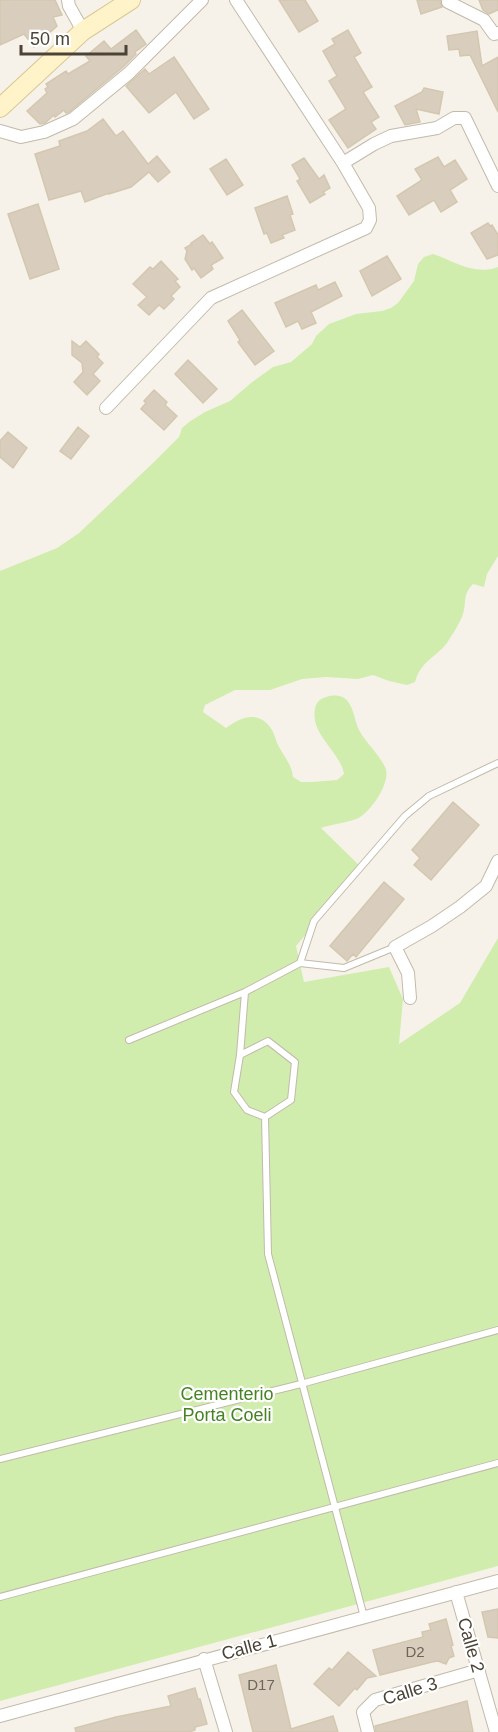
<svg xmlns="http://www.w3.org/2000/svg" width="498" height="1732" font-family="Helvetica,sans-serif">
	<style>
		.green { fill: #d0edae }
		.building { fill: #d9cebd; stroke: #d4c7af; stroke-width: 1.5 }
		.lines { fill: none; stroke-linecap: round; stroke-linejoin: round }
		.lane-casing { stroke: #c2baaa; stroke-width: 8 }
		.street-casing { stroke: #c2baaa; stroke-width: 14 }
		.secondary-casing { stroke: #dac894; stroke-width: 20 }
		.lane { stroke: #fff; stroke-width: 6 }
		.street { stroke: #fff; stroke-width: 12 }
		.secondary { stroke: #fff3ca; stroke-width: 18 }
		.labels { text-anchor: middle; stroke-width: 4.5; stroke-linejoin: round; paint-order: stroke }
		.number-label { font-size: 15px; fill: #6e6658 }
		.park-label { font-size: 18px; fill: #458323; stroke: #fff }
		.street-label { font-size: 18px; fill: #4a4336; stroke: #fff }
	</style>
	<rect width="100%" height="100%" fill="#f6f2e9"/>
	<path class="green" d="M433 254C455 261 473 276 498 267V556L487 574 484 587 473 584C462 595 467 602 463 614 460 623 452 635 447 643 436 657 420 662 415 682L407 685 389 681 373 675 358 679 326 677 302 679 270 690H235L205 705 203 712 226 728C242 716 259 710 272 730 275 735 276 742 279 747 285 758 292 765 293 777L301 782H311L337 780 344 774C340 751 310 735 315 709 316 702 320 699 326 697 353 689 352 714 359 730 366 743 379 754 385 767 392 781 372 810 360 817 353 822 332 824 321 828L362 868 296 946 304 982 389 967 403 999 399 1044 460 1003 498 938V1566L0 1701V571L57 548 79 533 154 462 179 437 182 428 189 422 205 412 230 401 251 383 273 367 291 362 312 344 316 336 329 324 356 314 382 311 391 308 398 303 414 281 418 264 424 257Z"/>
	<path class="building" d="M0 0H55L62 15 53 17 57 26 34 47 24 34 0 45Z
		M279 0H305L318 21 299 32Z
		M417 0H440L442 7 421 14Z
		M479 0H498V10L489 14 483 10Z
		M136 30 146 44 135 52 136 54 123 67 69 112 66 113 64 110 55 117 54 115 45 123 40 124 27 111 47 93 45 89 48 87 46 84 66 71 68 74 90 61 86 56 104 41 111 49Z
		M348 30 361 53 354 57 372 87 363 92 379 117 371 122 376 129 348 148 329 120 346 109 329 81 337 76 323 51 335 44 332 39Z
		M477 31 482 66 498 57V112L470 55 460 56 459 49 449 50 447 36Z
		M174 57 209 109 194 119 176 92 149 113 126 86 145 69 149 74Z
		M424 88 443 92 439 114 416 109 420 122 405 125 395 106 422 92Z
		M103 119 116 136 123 131 148 164 157 156 170 172 158 182 149 172 131 187 109 194V193L85 202 81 191 49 200 35 154 60 146 59 141 87 131Z
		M438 157 444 167 455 160 467 179 450 190 457 202 441 212 434 200 409 215 397 196 422 180 415 169Z
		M304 158 319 179 324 175 330 188 323 192 325 194 310 203 297 181 300 179 292 165Z
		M226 159 243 185 227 195 210 169Z
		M287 196 293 214 290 215 295 230 282 235 284 238 271 243 267 233 264 234 255 208Z
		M38 204 59 269 30 279 8 214Z
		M488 223 490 226 492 225 498 235V255L487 259 471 233Z
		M203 235 210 244 212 242 223 258 211 265 213 269 201 278 194 268 192 270 185 259 187 251 185 248 192 244 191 243Z
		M387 256 401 279 372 296 360 271Z
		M161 261 178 279 175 281 180 287 171 296 174 299 164 309 159 305 149 315 138 305 147 297 133 284 150 267 153 269Z
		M335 282 342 296 311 312 316 323 302 329 298 321 286 327 275 303 316 285 318 290Z
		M242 310 274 351 255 365 238 342 240 340 228 321Z
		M72 341 80 347 86 341 99 354 97 357 103 363 93 374 100 381 87 395 74 382 83 372 82 363 72 355Z
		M188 360 217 389 203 403 175 374Z
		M154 390 167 402 165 405 177 416 164 430 141 409 146 403 144 401Z
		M78 427 89 436 71 459 60 451Z
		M8 432 27 448 13 468 0 457V441Z
		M453 802 479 825 431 880 414 865 420 858 412 850Z
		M384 882 404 899 356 957 353 954 347 961 330 946Z
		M498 1609V1638L488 1637 482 1612Z
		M446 1619 453 1645 451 1646 454 1656 449 1658 446 1664 438 1661 432 1662 380 1675 373 1650 423 1637 422 1632 431 1630 429 1624Z
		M348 1652 376 1676 367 1678 357 1690 355 1688 339 1706 314 1684 329 1668 332 1670Z
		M276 1665 291 1729 333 1716 338 1732H253L239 1675Z
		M195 1688 198 1699H200L207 1724 195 1727V1730L189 1732H76L75 1728 116 1717 171 1706 168 1696Z
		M467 1701 473 1732H376L375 1726Z"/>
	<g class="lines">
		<g class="lane-casing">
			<path id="lane" d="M300 963 344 968 395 947
				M129 1040 245 992 300 963 314 921 405 816 429 796 498 763
				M240 1055 245 992
				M265 1117 247 1110 234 1092 240 1055 268 1041 295 1062 291 1100 265 1117 268 1254 364 1617
				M0 1459 301 1384 498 1330
				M0 1597 498 1463"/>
		</g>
		<g class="street-casing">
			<path id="street" d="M68 0 69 6 83 31
				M448 2 484 20 494 34 498 33
				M0 131 21 137 44 132 73 119 129 73 202 0
				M343 163 374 144 391 136 437 128 454 118H465L498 186
				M106 408 211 298 366 228 370 220 369 208 343 163 236 0
				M410 998 408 973 395 947 432 926 460 907 486 886 498 861
				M456 1592 496 1732
				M204 1659 226 1732
				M0 1716 498 1581
				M368 1732 363 1712 375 1700 479 1670"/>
		</g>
		<g class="secondary-casing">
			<path id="secondary" d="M0 108 83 31 131 0"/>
		</g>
		<use href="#lane" class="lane"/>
		<use href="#street" class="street"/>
		<use href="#secondary" class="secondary"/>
	</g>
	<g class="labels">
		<g class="number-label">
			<text x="415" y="1657">D2</text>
			<text x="261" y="1690">D17</text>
		</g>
		<g class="park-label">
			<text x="227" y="1400">Cementerio<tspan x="227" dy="21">Porta Coeli</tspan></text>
		</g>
		<g class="street-label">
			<text transform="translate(471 1645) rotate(74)" y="6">Calle 2</text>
			<text transform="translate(249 1647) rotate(-15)" y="6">Calle 1</text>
			<text transform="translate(410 1691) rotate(-17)" y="6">Calle 3</text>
		</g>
	</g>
	<path d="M21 45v9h105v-9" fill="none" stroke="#4a4336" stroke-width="3"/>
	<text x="30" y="45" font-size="18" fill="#4a4336" stroke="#ffffff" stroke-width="4.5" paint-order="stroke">50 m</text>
</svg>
